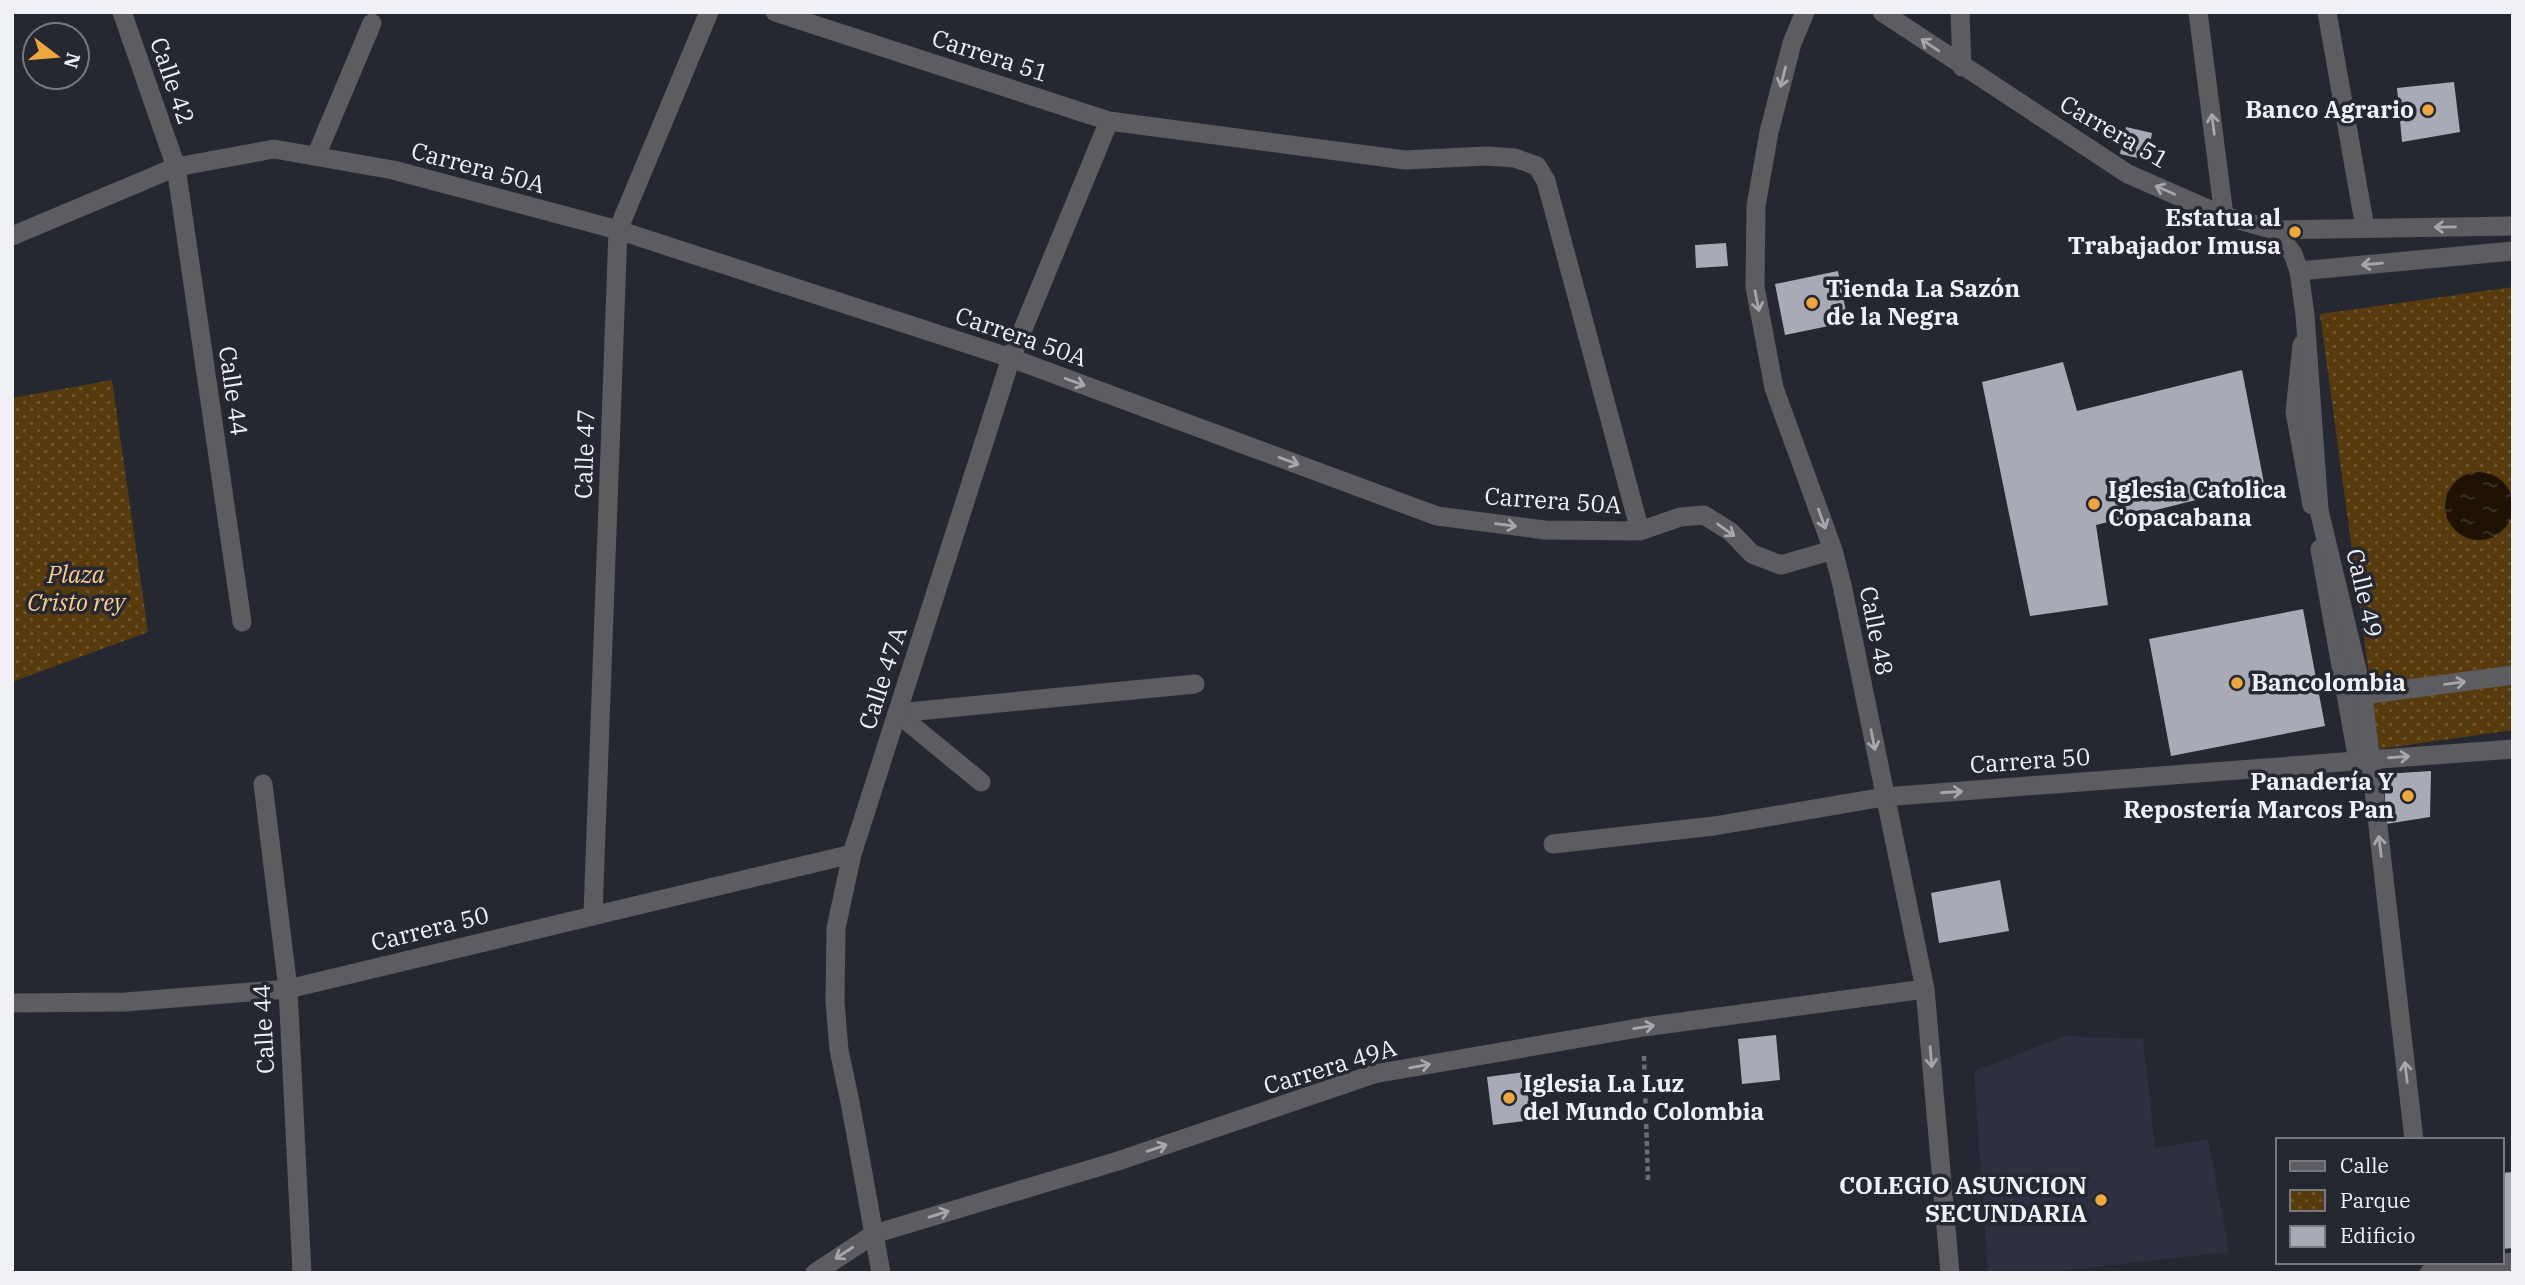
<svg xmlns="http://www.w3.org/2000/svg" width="2525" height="1285" font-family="'IBM Plex Serif',serif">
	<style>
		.built { fill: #2e3040 }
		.park { fill: url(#park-dots) }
		.water { fill: url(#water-ripples) }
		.building { fill: #a8aab6 }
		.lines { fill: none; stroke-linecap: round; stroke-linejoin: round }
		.path { stroke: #6b6d75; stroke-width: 4.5; stroke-dasharray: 5 3.5; stroke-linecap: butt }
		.service { stroke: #5c5c61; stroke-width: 19 }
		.pedestrian { stroke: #5c5c61; stroke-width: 19 }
		.minor { stroke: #5c5c61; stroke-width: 19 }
		.tertiary { stroke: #5c5c61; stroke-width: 19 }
		.oneway { stroke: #a6a6ac }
		.poi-dot { fill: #eea73c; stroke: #262831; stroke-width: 2.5 }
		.labels { text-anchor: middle; stroke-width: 7; stroke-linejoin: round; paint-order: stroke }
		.street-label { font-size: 24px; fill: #f0f1f7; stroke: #262831 }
		.poi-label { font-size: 24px; font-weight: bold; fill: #f0f1f7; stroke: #262831; text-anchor: end }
		.park-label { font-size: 24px; font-style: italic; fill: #fccc8d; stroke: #262831 }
	</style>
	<defs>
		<pattern id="park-dots" width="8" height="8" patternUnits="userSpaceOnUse" patternTransform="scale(1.75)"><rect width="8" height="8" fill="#583b0d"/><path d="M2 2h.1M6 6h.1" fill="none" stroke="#705831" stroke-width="1.8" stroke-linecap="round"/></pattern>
		<pattern id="water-ripples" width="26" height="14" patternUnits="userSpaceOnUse" patternTransform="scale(1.75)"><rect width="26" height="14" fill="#1f1202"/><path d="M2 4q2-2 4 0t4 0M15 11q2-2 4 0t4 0" fill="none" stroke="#403528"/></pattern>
	</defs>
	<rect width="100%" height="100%" fill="#262831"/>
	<path class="built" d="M2065 1036 2143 1039 2155 1148 2208 1139 2229 1252 2042 1273H1988L1974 1071Z"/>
	<path class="park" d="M2513 287V730L2379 749 2320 314Z
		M112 380 148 632 12 682V398Z"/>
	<path class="water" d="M2445 506a34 34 0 1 1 68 0a34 34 0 1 1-68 0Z"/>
	<path class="building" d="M2454 82 2460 132 2402 142 2397 88Z
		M2126 127 2152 133 2147 160 2120 154Z
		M1726 243 1728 266 1696 268 1695 245Z
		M1838 271 1848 322 1785 335 1775 284Z
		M2063 362 2077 411 2242 370 2264 483 2096 525 2108 605 2030 616 1982 382Z
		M2303 609 2325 726 2171 756 2149 639Z
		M2431 771 2430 817 2386 824 2384 774Z
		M2000 880 2009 931 1939 943 1931 893Z
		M1776 1035 1780 1080 1742 1084 1738 1039Z
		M1525 1072 1531 1120 1493 1125 1487 1077Z
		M2513 1172V1248L2502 1249V1173Z"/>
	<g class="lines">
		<path class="path" d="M1644 1056 1648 1180"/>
		<path class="service" d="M2327 12 2365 228
			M2299 271 2513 251
			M2363 695 2513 675
			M981 782 897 713 1195 684"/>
		<path class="pedestrian" d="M316 156 372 23
			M2302 345 2295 412 2312 505
			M2320 549 2358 761"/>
		<path class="minor" d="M122 12 176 167 242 622
			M775 12 1109 121 1405 160 1486 156 1515 158 1537 166 1546 181 1640 531
			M1805 12 1792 43 1769 132 1756 206 1755 287 1774 388 1833 550 1842 585 1925 989 1950 1273
			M1882 12 2128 174 2224 216 2275 230 2513 226
			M1960 12 1962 67
			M2198 12 2224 216
			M2275 230 2293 254 2299 271 2305 315 2319 510 2363 695 2414 1140
			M12 236 176 167 274 149 393 170 618 230 1011 358 1437 516 1545 530 1640 531 1680 517 1704 515 1731 532 1752 554 1781 565 1833 550
			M263 784 288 989 302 1273
			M1553 844 1714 826 1884 797 2513 749
			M593 915 618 230 709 12
			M12 1003 125 1002 288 989 852 854
			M815 1273 874 1234 1118 1161 1374 1074 1644 1027 1925 989
			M881 1273 850 1102 839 1050 835 1002 836 928 852 854 1011 358 1109 121"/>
		<path class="tertiary" d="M2429 1273 2513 1262"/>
	</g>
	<defs><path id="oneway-shaft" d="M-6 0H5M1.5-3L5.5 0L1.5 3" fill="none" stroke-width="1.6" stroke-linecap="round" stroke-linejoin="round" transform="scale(1.75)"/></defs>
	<g class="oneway">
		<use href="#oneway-shaft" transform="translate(1930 45) rotate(-146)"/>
		<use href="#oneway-shaft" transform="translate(1783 77) rotate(104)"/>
		<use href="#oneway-shaft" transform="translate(2213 124) rotate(-97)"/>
		<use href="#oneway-shaft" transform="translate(2165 190) rotate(-156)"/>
		<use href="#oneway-shaft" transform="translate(2445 227) rotate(179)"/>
		<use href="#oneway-shaft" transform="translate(2372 264) rotate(175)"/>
		<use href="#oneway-shaft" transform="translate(1757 301) rotate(79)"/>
		<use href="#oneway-shaft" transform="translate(1075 382) rotate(20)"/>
		<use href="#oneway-shaft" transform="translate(1289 461) rotate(20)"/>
		<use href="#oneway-shaft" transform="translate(1822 519) rotate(70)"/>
		<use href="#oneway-shaft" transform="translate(1506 525) rotate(7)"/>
		<use href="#oneway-shaft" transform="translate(1726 530) rotate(36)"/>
		<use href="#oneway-shaft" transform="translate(2455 683) rotate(-8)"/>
		<use href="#oneway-shaft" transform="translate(1873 740) rotate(79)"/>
		<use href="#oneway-shaft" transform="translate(2399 757) rotate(-4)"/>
		<use href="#oneway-shaft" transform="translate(1952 792) rotate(-4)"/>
		<use href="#oneway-shaft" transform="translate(2380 846) rotate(-97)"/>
		<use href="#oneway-shaft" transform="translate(1644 1027) rotate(-9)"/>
		<use href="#oneway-shaft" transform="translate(1931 1057) rotate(85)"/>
		<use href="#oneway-shaft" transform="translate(1420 1066) rotate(-10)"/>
		<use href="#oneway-shaft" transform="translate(2406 1072) rotate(-97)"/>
		<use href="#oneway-shaft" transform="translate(1157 1148) rotate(-19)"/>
		<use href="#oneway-shaft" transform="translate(939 1214) rotate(-17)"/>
		<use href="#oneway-shaft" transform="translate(844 1253) rotate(147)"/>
	</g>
	<g class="poi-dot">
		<circle cx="2428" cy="110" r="7"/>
		<circle cx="2295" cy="232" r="7"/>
		<circle cx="1812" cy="303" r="7"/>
		<circle cx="2094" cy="504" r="7"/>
		<circle cx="2237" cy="683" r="7"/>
		<circle cx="2408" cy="796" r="7"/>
		<circle cx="1509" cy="1098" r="7"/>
		<circle cx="2101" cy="1200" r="7"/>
	</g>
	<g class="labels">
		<g class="street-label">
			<text transform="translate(990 56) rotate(18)" y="8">Carrera 51</text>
			<text transform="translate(172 81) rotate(71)" y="8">Calle 42</text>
			<text transform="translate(2114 132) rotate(30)" y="8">Carrera 51</text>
			<text transform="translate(478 168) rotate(15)" y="8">Carrera 50A</text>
			<text transform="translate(1021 337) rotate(19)" y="8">Carrera 50A</text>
			<text transform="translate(233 391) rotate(82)" y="8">Calle 44</text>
			<text transform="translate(585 454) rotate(-88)" y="8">Calle 47</text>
			<text transform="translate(1553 501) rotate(4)" y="8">Carrera 50A</text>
			<text transform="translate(2364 593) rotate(77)" y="8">Calle 49</text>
			<text transform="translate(1876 631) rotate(79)" y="8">Calle 48</text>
			<text transform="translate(883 678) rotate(-72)" y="8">Calle 47A</text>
			<text transform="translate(2030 761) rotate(-4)" y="8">Carrera 50</text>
			<text transform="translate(430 929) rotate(-14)" y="8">Carrera 50</text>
			<text transform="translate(264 1029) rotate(-93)" y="8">Calle 44</text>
			<text transform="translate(1330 1067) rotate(-17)" y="8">Carrera 49A</text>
		</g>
		<g class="poi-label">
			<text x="2414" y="118">Banco Agrario</text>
			<text x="2281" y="226">Estatua al<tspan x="2281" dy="28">Trabajador Imusa</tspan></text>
			<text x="1826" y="297" text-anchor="start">Tienda La Sazón<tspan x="1826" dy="28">de la Negra</tspan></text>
			<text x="2108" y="498" text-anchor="start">Iglesia Catolica<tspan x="2108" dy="28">Copacabana</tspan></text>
			<text x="2251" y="691" text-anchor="start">Bancolombia</text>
			<text x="2394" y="790">Panadería Y<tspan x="2394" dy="28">Repostería Marcos Pan</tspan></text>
			<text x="1523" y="1092" text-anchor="start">Iglesia La Luz<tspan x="1523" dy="28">del Mundo Colombia</tspan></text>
			<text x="2087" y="1194">COLEGIO ASUNCION<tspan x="2087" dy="28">SECUNDARIA</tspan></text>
		</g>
		<g class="park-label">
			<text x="76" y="583">Plaza<tspan x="76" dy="28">Cristo rey</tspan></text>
		</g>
	</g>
	<rect width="2525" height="1285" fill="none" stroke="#f0f1f7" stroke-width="28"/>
	<rect x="2276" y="1138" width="228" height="126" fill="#262831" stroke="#777880" stroke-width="2"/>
	<rect x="2290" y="1161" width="35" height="10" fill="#5c5c61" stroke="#777880" stroke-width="2"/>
	<text x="2340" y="1173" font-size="21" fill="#f0f1f7">Calle</text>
	<rect x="2290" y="1190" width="35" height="21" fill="url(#park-dots)" stroke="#777880" stroke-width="2"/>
	<text x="2340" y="1208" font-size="21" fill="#f0f1f7">Parque</text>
	<rect x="2290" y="1226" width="35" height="21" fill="#a8aab6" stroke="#777880" stroke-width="2"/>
	<text x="2340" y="1243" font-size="21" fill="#f0f1f7">Edificio</text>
	<g transform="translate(56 56) rotate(106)"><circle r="33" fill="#262831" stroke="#777880" stroke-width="2"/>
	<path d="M0-5L12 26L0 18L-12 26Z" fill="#eea73c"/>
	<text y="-10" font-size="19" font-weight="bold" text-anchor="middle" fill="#f0f1f7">N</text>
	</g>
</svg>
